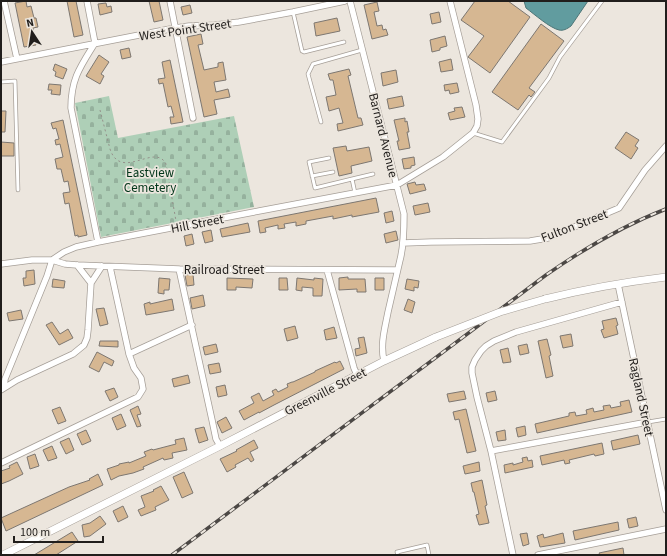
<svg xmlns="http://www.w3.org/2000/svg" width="667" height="556" font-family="'Source Sans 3',sans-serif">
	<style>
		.cemetery { fill: url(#cemetery-stones) }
		.water { fill: #619c9f; stroke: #4e7678 }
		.building { fill: #d6b792; stroke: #7d7771 }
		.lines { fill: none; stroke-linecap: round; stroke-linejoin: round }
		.service-casing { stroke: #a69f98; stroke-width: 4.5 }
		.minor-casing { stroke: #a69f98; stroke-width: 7 }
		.tertiary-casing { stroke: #a69f98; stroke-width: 8 }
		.path { stroke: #94908a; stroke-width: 1; stroke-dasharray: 2 3; stroke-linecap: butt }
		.service { stroke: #fff; stroke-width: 3 }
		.minor { stroke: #fff; stroke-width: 5.5 }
		.tertiary { stroke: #fff; stroke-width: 7 }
		.rail-casing { stroke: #4c4845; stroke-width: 3.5 }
		.rail { stroke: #ece6de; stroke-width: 2; stroke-dasharray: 6; stroke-linecap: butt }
		.tertiary-bridge-casing { stroke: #a69f98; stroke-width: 8; stroke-linecap: butt }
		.tertiary-bridge { stroke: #fff; stroke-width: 7 }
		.labels { text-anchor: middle; stroke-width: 3.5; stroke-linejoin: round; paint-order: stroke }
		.street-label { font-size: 13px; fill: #211e1c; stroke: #ece6de }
		.park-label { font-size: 13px; fill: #02361a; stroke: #ece6de }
	</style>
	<defs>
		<pattern id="cemetery-stones" width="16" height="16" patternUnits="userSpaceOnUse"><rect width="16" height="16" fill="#aecfb7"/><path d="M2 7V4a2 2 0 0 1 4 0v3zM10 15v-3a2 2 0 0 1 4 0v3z" fill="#95b19d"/></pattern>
	</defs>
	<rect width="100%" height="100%" fill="#ece6de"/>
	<path class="cemetery" d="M109 96 118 138 234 116 254 207 101 237 75 103Z"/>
	<path class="water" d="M524 1H588L571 26C567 29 563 31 559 30 550 28 534 14 526 8Z"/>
	<path class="building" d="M26 1 27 7 31 6 34 18H36L38 27 33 28 36 45 24 47 15 3Z
		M67 1H76L83 35 74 37Z
		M149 1H159L163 20 154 22Z
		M475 1H508L530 17 490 73 468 57 484 36 461 20Z
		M377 2 379 11 374 12 377 26 382 25 383 30 386 29 388 35 372 39 364 5Z
		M106 3 107 7 111 6 112 12 100 15 98 4Z
		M190 5 192 13 183 15 181 7Z
		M439 12 441 22 432 24 430 14Z
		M337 18 340 31 316 36 314 23Z
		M541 24 564 41 529 88 535 92 531 97 529 95 518 110 492 92Z
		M201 34 203 44 198 45 204 70 218 67V63L223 62 226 80 214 82 216 92 228 89 230 97 214 100 217 114 204 117 187 37Z
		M445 36 447 46 440 48V50L432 52 430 40Z
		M129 48 131 57 122 59 120 50Z
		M99 55 109 62 101 74 104 76 100 84 86 76Z
		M451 59 453 70 441 72 439 62Z
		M170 60 183 122 171 124 170 117H174L171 106 168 107 163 83 159 84 158 79 165 78 162 62Z
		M55 64 67 69 63 79 55 76 56 72 53 70Z
		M349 69 351 75 348 76 358 118H361L363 125 338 131 337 124 343 123 339 108 329 111 326 97 336 95 333 80H330L328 74Z
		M396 70 398 82 383 86 381 73Z
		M457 83 459 92 450 94 449 90 445 91 444 85Z
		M49 84 61 85 60 95 51 94 52 90H48Z
		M402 96 404 106 389 109 387 99Z
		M462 107 465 117 450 120 448 113 455 111 454 108Z
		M1 111H6L5 132H1Z
		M405 118V122L407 121 409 132H407L410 148 399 150 397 141H399L394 120Z
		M63 120 87 235 78 237V235L75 236 69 203 65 204 63 193 70 192 68 181 64 182 61 169H57L55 159 63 157 60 144 56 145 55 140 59 139 56 128 53 129 51 123Z
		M626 132 639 140 635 146 638 148 631 159 615 148Z
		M1 142 14 143V156H1Z
		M346 146 347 151 369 147 372 161 351 166 352 173 339 176 333 148Z
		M414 157 415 165 411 166V168L404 169 402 159Z
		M415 182 416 185 424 184 426 190 410 194 407 184Z
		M376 198 379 212 352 217V215L333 219V216L306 221V224L296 226V222L284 224 285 228 278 229V225L265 228 266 232 260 233 258 221Z
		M428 203 430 212 415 215 413 206Z
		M392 211 394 221 386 223 384 213Z
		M248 223 250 232 222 237 220 229Z
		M211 230 213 241 205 243 202 232Z
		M396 231 398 240 386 243 384 234Z
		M192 234 194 244 186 246 184 236Z
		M34 270 35 284 24 286 23 278H26V271Z
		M193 274 194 285 187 286 185 275Z
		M348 277V279H365L366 292H357V289L339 290V278Z
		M159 278 170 279 169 290H164V294L158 293Z
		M227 278 253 279 252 288 236 287V290H227Z
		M279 278H287L288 290H279Z
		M297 278 314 280V278L323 279 322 296H313V288L302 287V291L296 290Z
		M375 278H384V290H375Z
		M53 279 65 281 64 288 52 287Z
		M407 279 419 281 418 288 414 287V291L405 289Z
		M203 295 205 306 192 309 190 298Z
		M172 299 174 310 146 315 144 304 150 302V304Z
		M408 299 415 302 412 313 404 310Z
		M104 308 108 324 100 326 96 309Z
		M21 310 23 319 9 321 7 313Z
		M616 318 618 325 616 326 618 334 604 338 601 330 604 329 602 321Z
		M52 322 60 334 68 329 73 338 59 345 46 325Z
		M295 326 298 338 287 341 284 329Z
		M334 327 337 338 326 340 324 330Z
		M571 334 573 346 563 348 560 336Z
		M364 337 367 353 356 356 355 349 360 348 358 338Z
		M547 339 551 355 549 356 553 376 546 378 538 341Z
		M100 341H118V347L99 346Z
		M216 344 218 352 205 355 203 347Z
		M527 344 529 353 520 355 518 346Z
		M508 348 511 362 503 363 500 350Z
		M97 352 114 361 112 366 104 362 99 372 89 367Z
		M340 361 344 369 274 405 259 413V412L244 420 239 411 254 403 251 397 259 393 263 401 274 395 272 391 276 389 278 392 288 387 287 384 292 382H293L315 372V371L335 362 336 363Z
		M219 363 221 372 210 374 208 365Z
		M188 375 190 383 174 387 172 379Z
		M225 385 227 395 218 397 216 387Z
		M114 388 118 397 110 401 105 391Z
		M464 391 466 399 449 402 447 394Z
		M495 391 497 400 488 402 486 393Z
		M629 400 632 412 537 433 535 424 569 416V413L575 412 576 416 587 414 586 410 593 408 594 412 604 410 603 406 610 405 611 408 621 406 620 402Z
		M138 406 141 414 137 415 141 426 137 427 130 410Z
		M60 407 66 421 58 424 52 410Z
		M466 409 476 451 467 453 459 419 455 420 453 412Z
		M121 414 126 426 117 430 112 418Z
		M226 417 232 428 222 433 217 422Z
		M525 426 526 435 518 437 516 428Z
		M204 427 208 440 199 443 195 429Z
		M86 430 91 441 82 445 77 434Z
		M505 430 506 440 498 441 496 432Z
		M638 435 640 444 613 450 611 441Z
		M69 438 74 450 66 454 60 442Z
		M184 438 187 450 172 453 173 458 164 460 163 458 143 467 144 469 133 473 119 476 111 480 107 469 119 465V464L129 462V463L146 456 144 452 152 449 153 450 176 444 175 440Z
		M254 440 258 448 250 452 254 460 251 462 248 458 235 465 236 467 227 472 220 459 237 451 236 450Z
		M602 443 604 454 595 456 594 454 569 460 570 463 565 464 564 460 542 465 540 456Z
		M52 446 57 458 48 461 43 450Z
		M35 454 39 466 30 469 27 457Z
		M527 457 528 461 532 460 533 467 505 473 504 465 513 463V465L523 462 522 458Z
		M17 462 23 474 9 481 1 484V471L10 468 9 466Z
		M479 462 480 471 465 474 463 466Z
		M184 472 193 493 182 498 173 477Z
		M98 474 103 485 6 531 1 518 69 487 90 480 89 479Z
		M482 480 487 505 485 506 489 523 479 525 476 515 479 514 474 492H473L471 483Z
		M161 486 169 500 155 507 156 510 141 516 138 510 145 507 141 496 154 491 153 490Z
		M123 506 128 517 118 522 113 511Z
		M100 516 106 524 90 536 84 537 82 525 90 523Z
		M636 517 638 526 629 528 627 519Z
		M618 522 619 530 575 540 573 531Z
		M72 532 78 541 56 555H34Z
		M527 533 529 544 523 546 520 534Z
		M563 533 565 543 540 547 537 536 543 534 544 538Z
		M623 548 624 555H600L599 553Z"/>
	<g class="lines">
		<g class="service-casing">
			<path id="service" d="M293 12 302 51 304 52 344 42
				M1 82 15 81 18 190
				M321 122 308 74 313 64 362 50
				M473 133 502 142 549 78 560 57 602 1
				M329 158 309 162 315 188 352 179
				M312 176 333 172
				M355 193 352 179 373 174
				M648 422 666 419
				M398 555 397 552 427 545 429 555"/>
		</g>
		<g class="minor-casing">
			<path id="minor" d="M4 1 17 59
				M87 1 95 43C80 67 71 79 71 108L98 242
				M170 1 193 118
				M350 1 404 214C404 229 404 245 400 260 396 277 392 295 388 312 385 328 380 344 384 361
				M1 62 175 28 189 26 215 25 239 22 293 12 345 1
				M403 243 431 242 530 241 548 238 619 208 645 170 666 146
				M52 260 64 252 76 247 98 242 259 211 397 185 443 157 473 133 477 126 478 119 476 105 450 1
				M1 264 32 260H52L65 264 77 265 179 269 397 270
				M179 269 212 420 216 439 220 446
				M327 270 354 368 357 375
				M91 283 102 266
				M618 284 666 510
				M129 354 192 325
				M4 387 5 379 47 276 52 260
				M1 390 17 380 73 354 84 345 87 338 88 330 91 283 77 265
				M491 451 648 422
				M1 463 138 397 143 389 141 378 134 368 129 354 110 267
				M513 555 491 451 477 397 472 373V367L475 360 481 351 486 346 494 341 516 332 622 302
				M538 555 666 529"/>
		</g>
		<g class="tertiary-casing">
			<path id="tertiary" d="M545 299C585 289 625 282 666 277
				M3 555 220 446 384 361 436 337"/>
		</g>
		<path class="path" d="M100 110 110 149C121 182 155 142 166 164L176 221"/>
		<use href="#service" class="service"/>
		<use href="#minor" class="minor"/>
		<use href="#tertiary" class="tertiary"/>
		<g class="rail-casing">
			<path id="rail" d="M172 555 546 275C585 248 622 226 666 209"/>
		</g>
		<use href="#rail" class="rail"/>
		<g class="tertiary-bridge-casing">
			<path id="tertiary-bridge" d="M436 337 500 312 545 299"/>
		</g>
		<use href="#tertiary-bridge" class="tertiary-bridge"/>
	</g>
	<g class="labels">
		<g class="street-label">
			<text transform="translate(185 29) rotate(-8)" y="5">West Point Street</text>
			<text transform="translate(384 135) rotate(76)" y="5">Barnard Avenue</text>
			<text transform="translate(197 223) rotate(-11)" y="5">Hill Street</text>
			<text transform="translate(574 225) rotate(-21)" y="5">Fulton Street</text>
			<text x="224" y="274">Railroad Street</text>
			<text transform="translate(325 391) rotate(-27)" y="5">Greenville Street</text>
			<text transform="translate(642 397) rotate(78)" y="5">Ragland Street</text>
		</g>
		<g class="park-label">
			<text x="150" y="177">Eastview<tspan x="150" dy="15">Cemetery</tspan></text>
		</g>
	</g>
	<rect width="667" height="556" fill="none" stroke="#211e1c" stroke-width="4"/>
	<g transform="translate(32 32) rotate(348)" stroke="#ece6de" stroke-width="3" paint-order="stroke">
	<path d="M0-3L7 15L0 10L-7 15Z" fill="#211e1c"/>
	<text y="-6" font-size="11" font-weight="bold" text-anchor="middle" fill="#211e1c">N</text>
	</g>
	<path d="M14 536v6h89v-6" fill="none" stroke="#211e1c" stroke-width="2"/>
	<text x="20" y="536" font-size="12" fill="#211e1c" stroke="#ece6de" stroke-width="3" paint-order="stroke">100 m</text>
</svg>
